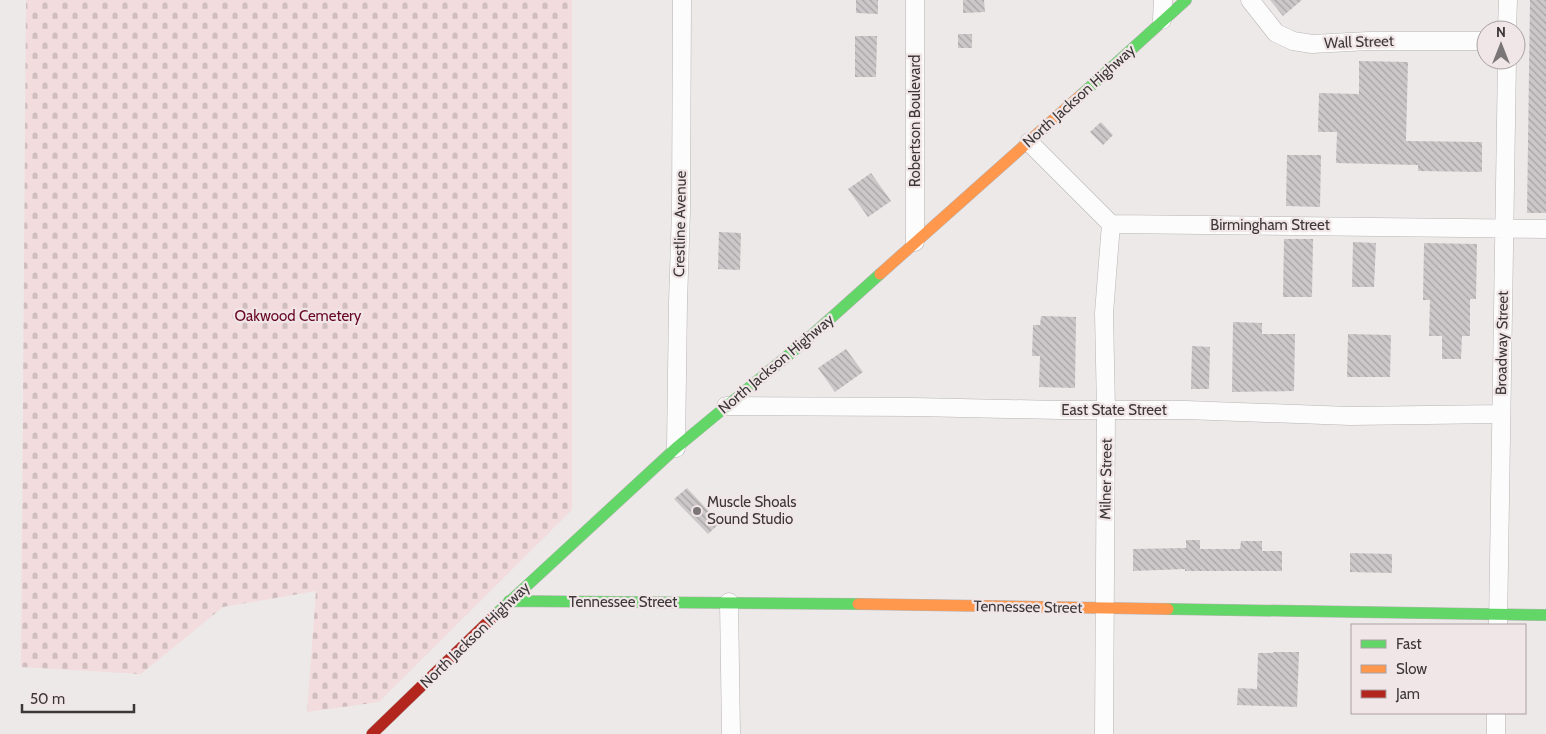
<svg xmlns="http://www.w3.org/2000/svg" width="1546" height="734" font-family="Cabin,sans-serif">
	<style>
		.cemetery { fill: url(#cemetery-stones) }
		.building { fill: url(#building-back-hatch) }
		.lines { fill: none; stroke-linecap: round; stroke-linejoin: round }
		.street-casing { stroke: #b8b4b4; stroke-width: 19 }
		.fast-casing { stroke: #b8b4b4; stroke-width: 12 }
		.slow-casing { stroke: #b8b4b4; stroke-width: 12 }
		.jam-casing { stroke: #b8b4b4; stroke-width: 12 }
		.street { stroke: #fcfcfc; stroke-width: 18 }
		.fast { stroke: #63d668; stroke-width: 11 }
		.slow { stroke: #ff974d; stroke-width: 11 }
		.jam { stroke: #b3261e; stroke-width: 11 }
		.poi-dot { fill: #7a7576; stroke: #f1e6e7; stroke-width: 2 }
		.labels { text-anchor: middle; stroke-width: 4.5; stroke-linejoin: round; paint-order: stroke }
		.street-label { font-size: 15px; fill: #3c3738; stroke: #f1e6e7 }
		.park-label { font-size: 15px; fill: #680723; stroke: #f1e6e7 }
		.poi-label { font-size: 15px; fill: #3c3738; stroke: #f1e6e7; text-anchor: start }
	</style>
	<defs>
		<pattern id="cemetery-stones" width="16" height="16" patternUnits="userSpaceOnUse" patternTransform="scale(1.25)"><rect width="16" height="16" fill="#f2dcdd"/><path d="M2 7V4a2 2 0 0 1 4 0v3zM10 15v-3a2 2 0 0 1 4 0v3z" fill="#d0bdbe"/></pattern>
		<pattern id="building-back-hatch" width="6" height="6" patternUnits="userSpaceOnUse" patternTransform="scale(1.25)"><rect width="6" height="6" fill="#ccc7c8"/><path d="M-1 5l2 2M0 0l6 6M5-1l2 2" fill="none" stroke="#a7a2a3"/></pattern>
	</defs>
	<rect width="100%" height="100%" fill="#eee9e9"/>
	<path class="cemetery" d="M26 0H572V510L379 702 307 712 316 591 223 607 141 674 21 667Z"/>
	<path class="building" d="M856 0H878V14L856 13Z
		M963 0H984L985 12 963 13Z
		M1270 0H1302L1283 16Z
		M1530 0H1546V213H1527Z
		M958 34H972V48H958Z
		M855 36H877L876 77H855Z
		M1359 61 1408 62 1406 141 1482 142V172L1418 171V165L1336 163 1337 132H1318L1319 93 1359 94Z
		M1101 122 1113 135 1103 145 1090 132Z
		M1287 155H1321L1320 207 1286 206Z
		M871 173 891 201 868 217 848 189Z
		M719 232 741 233 740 270 718 269Z
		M1284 239H1313L1312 297H1283Z
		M1353 242 1376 243 1374 287H1352Z
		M1424 243 1477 244 1476 299H1470V336H1462L1461 359H1442V336H1429L1430 300H1423Z
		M1041 316 1076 317 1075 388 1039 387 1040 356H1032L1033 325H1040Z
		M1233 322 1262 323V334H1295L1294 391 1232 392Z
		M1348 334 1391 335 1390 377H1347Z
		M1192 346 1210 347 1209 389H1191Z
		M846 349 863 372 835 392 818 368Z
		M687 488 720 523 708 534 674 499Z
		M1186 540H1200V549H1240L1241 541H1262V551H1282V571H1185V569L1133 571V549L1186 548Z
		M1350 553 1392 554V573L1350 572Z
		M1273 652H1299L1297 707 1237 705 1238 688 1257 689 1258 653H1273Z"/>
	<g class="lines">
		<g class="street-casing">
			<path id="street" d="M1250 0 1276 33 1293 41 1312 44 1369 41H1486
				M1162 20 1163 0
				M1507 30 1508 0
				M1029 142 1111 224 1546 229
				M915 242V0
				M726 406 914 407 1059 410H1186L1350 416 1501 414
				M676 448 678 303 681 211 682 0
				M729 602 731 734
				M1498 625 1507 60
				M1104 734 1106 409 1104 313 1111 224
				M1496 734V713"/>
		</g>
		<g class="fast-casing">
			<path id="fast" d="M1081 95 1186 0
				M509 601 858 604
				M1168 609 1546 615
				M494 616 676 448 803 343 880 274"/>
		</g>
		<g class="slow-casing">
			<path id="slow" d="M880 274 1081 95
				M858 604 1168 609"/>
		</g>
		<g class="jam-casing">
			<path id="jam" d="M372 734 494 616"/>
		</g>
		<use href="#street" class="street"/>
		<use href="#fast" class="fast"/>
		<use href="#slow" class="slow"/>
		<use href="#jam" class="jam"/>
	</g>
	<circle class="poi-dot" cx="697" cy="511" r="5"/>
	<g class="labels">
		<g class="street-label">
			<text transform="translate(1359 42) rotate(-2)" y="5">Wall Street</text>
			<text transform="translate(1079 96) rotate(-42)" y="5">North Jackson Highway</text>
			<text transform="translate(915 121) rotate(-90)" y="5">Robertson Boulevard</text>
			<text transform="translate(680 224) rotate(-89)" y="5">Crestline Avenue</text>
			<text x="1270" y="230">Birmingham Street</text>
			<text transform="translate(1502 343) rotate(-89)" y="5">Broadway Street</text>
			<text transform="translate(776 364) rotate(-40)" y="5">North Jackson Highway</text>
			<text x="1114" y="415">East State Street</text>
			<text transform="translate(1106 479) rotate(-89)" y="5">Milner Street</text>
			<text x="623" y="607">Tennessee Street</text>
			<text transform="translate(1028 607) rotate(1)" y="5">Tennessee Street</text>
			<text transform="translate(475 635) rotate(-44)" y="5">North Jackson Highway</text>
		</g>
		<g class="park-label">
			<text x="298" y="321">Oakwood Cemetery</text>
		</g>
		<g class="poi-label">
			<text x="707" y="507">Muscle Shoals<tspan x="707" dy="17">Sound Studio</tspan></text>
		</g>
	</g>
	<rect x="1351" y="624" width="175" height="90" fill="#f1e6e7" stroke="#a9a0a1"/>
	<rect x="1361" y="640" width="25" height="8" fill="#63d668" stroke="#a9a0a1"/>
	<text x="1396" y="649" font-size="15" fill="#3c3738">Fast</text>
	<rect x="1361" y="665" width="25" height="8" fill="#ff974d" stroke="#a9a0a1"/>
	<text x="1396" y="674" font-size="15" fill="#3c3738">Slow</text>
	<rect x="1361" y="690" width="25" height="8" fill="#b3261e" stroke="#a9a0a1"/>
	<text x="1396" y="699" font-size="15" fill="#3c3738">Jam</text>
	<g transform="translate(1501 45)"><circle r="24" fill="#f1e6e7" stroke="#a9a0a1"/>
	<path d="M0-4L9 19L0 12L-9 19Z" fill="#7a7576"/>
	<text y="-8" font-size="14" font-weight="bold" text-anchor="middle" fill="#3c3738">N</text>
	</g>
	<path d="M22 704v8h112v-8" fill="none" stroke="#3c3738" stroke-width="2.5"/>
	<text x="30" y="704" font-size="15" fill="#3c3738" stroke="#f1e6e7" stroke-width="4" paint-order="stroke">50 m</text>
</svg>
